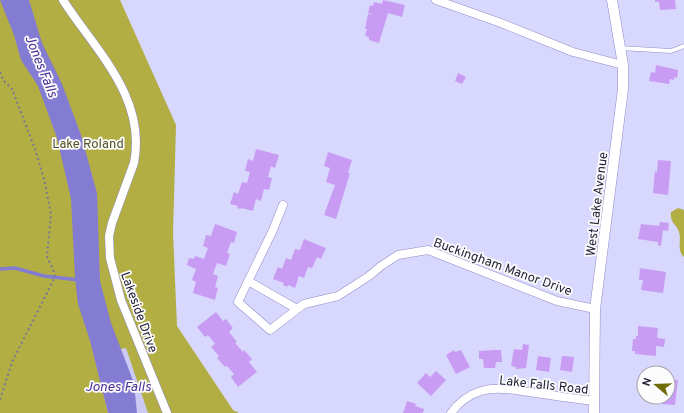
<svg xmlns="http://www.w3.org/2000/svg" width="684" height="413" font-family="Overpass,sans-serif">
	<style>
		.built { fill: #cccaf4 }
		.green { fill: #b2ae44 }
		.water { fill: #847bd3 }
		.lines { fill: none; stroke-linecap: round; stroke-linejoin: round }
		.stream { stroke: #847bd3; stroke-width: 3.5 }
		.building { fill: #c99cf4 }
		.service-casing { stroke: #908cc7; stroke-width: 5 }
		.minor-casing { stroke: #908cc7; stroke-width: 9 }
		.tertiary-casing { stroke: #908cc7; stroke-width: 11 }
		.path { stroke: #787795; stroke-width: 2; stroke-dasharray: 2 3; stroke-linecap: butt }
		.service { stroke: #fff; stroke-width: 4 }
		.minor { stroke: #fff; stroke-width: 8 }
		.tertiary { stroke: #fff; stroke-width: 10 }
		.labels { text-anchor: middle; stroke-width: 3.5; stroke-linejoin: round; paint-order: stroke }
		.park-label { font-size: 13px; fill: #514f23; stroke: #fcfcfc }
		.street-label { font-size: 13px; fill: #211f37; stroke: #fcfcfc }
		.water-label { font-size: 14px; font-style: italic; fill: #483199; stroke: #fcfcfc }
	</style>
	<rect width="100%" height="100%" fill="#d8d7fd"/>
	<path class="built" d="M126 348 148 413H137L134 383 121 349Z"/>
	<path class="green" d="M0 0H120L176 125 173 233 177 326 233 410 239 413H148L126 348 94 355 108 413H0Z
		M678 208 684 210V257C676 250 682 241 679 232 676 223 670 224 671 212Z"/>
	<path class="water" d="M0 0H29L42 43 62 84 81 135 97 193 100 281 111 323 134 383 137 413H108L90 341 78 304 75 278 71 199 57 138 38 86 21 60 14 35Z"/>
	<g class="lines">
		<path class="stream" d="M0 269 15 268 44 276 79 280"/>
	</g>
	<path class="building" d="M383 0 405 5 402 17 388 13 379 43 369 40V37L365 36 367 29H365L368 14 374 15 368 13 370 5 373 6 374 2 382 4Z
		M655 0H675L676 9 660 10 659 2H655Z
		M656 65 678 70 677 78 674 77V80L670 79 669 84 649 81 651 72 655 73Z
		M458 73 466 77 462 84 455 81Z
		M256 149 279 155 275 168 271 166 268 177 272 178 269 190 264 189 261 201 256 199 253 211 241 208V209L237 208 238 206 230 204 234 192 238 194 242 182 247 183 250 172 245 171 248 159 253 161Z
		M328 152 352 160 348 173H350L336 219 324 215 335 185 326 182 330 168 324 166Z
		M658 160 671 161 668 195 653 193 655 171 657 172Z
		M660 222 669 223 668 231 663 230 661 246 658 245V242L638 239 641 224 659 226Z
		M215 224 237 232 234 243 231 242 227 253 230 254 226 266 217 263 213 274 218 276 215 287 218 288 215 300 193 293 196 282 192 280 196 269 187 265 189 258 194 259 195 256 204 259 208 248 203 246 206 235 211 236Z
		M304 239 326 248 321 259 317 257 312 268 308 267 304 278 299 276 295 288 288 285 287 287 283 285 284 283 273 279 278 267 282 269 286 258 291 260 295 249 300 250Z
		M640 268 666 272 663 293 641 290 643 280H639Z
		M216 312 223 321 226 319 233 328 229 332 237 342 235 343 243 352 244 350 252 359 249 362 257 372 238 387 231 377 234 374 227 366 225 367 217 358 219 356 211 347 215 344 208 335 205 337 197 327Z
		M638 326 658 328 657 338 665 339 664 347 656 346V356L635 354V351H632L633 339H636V336H638Z
		M523 344 529 345 526 368 516 369V367L511 366 514 349 522 350Z
		M454 350 455 352 461 350 470 367 456 374 446 355Z
		M495 350H501L502 362H496L495 368H484L483 359H479V351Z
		M538 356 551 358 549 372 536 370Z
		M562 356 574 357 572 372 560 370Z
		M436 371 446 380 431 396 417 383 426 373 430 377Z
		M668 379 678 380 675 405 662 404V399H659V397H668Z
		M407 401 416 404 415 406 424 409 423 413H403Z"/>
	<g class="lines">
		<g class="service-casing">
			<path id="service" d="M620 48 671 51 684 46"/>
		</g>
		<g class="minor-casing">
			<path id="minor" d="M63 0C95 50 147 97 134 163L112 223 109 236 110 258 121 300 167 413
				M436 0 501 23 573 52 623 65
				M283 205 273 230 238 302 270 330 304 304 338 296 369 276 381 266 398 255 428 250 557 301 595 309
				M248 281 297 309
				M451 413C459 402 468 395 481 391 498 386 519 391 536 393 556 396 575 399 595 401"/>
		</g>
		<g class="tertiary-casing">
			<path id="tertiary" d="M594 413 595 309 623 89V65L612 0"/>
		</g>
		<path class="path" d="M0 72 3 80 12 89 35 149 44 179 51 214 48 245 47 257 53 269 55 277 12 362 0 400"/>
		<use href="#service" class="service"/>
		<use href="#minor" class="minor"/>
		<use href="#tertiary" class="tertiary"/>
	</g>
	<g class="labels">
		<g class="park-label">
			<text x="88" y="148">Lake Roland</text>
		</g>
		<g class="street-label">
			<text transform="translate(596 204) rotate(-83)" y="5">West Lake Avenue</text>
			<text transform="translate(503 266) rotate(20)" y="5">Buckingham Manor Drive</text>
			<text transform="translate(140 312) rotate(70)" y="5">Lakeside Drive</text>
			<text transform="translate(544 384) rotate(6)" y="5">Lake Falls Road</text>
		</g>
		<g class="water-label">
			<text transform="translate(42 66) rotate(68)" y="5">Jones Falls</text>
			<text x="118" y="391">Jones Falls</text>
		</g>
	</g>
	<g transform="translate(656 385) rotate(289)"><circle r="19" fill="#fcfcfc" stroke="#a4a4ad"/>
	<path d="M0-3L7 15L0 10L-7 15Z" fill="#716c0a"/>
	<text y="-6" font-size="11" font-weight="bold" text-anchor="middle" fill="#211f37">N</text>
	</g>
</svg>
